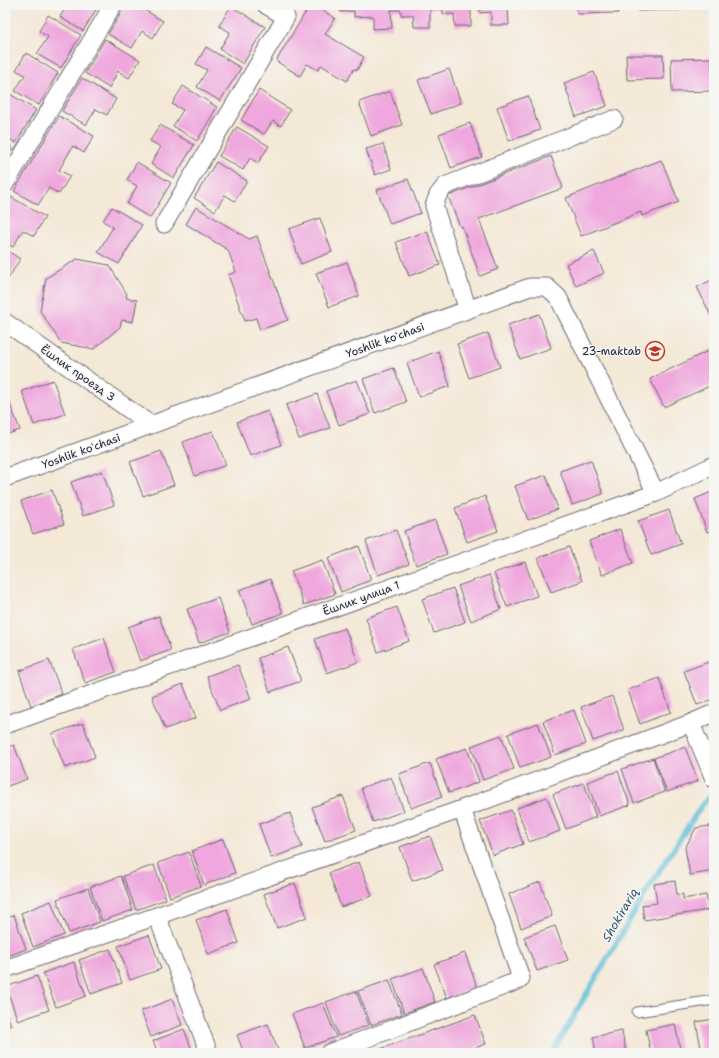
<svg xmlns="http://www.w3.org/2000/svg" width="719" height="1058" font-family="'Shantell Sans',sans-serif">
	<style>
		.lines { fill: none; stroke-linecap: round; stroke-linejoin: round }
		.stream { stroke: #59bbd7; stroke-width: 5.5 }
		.building { fill: #efa7dd }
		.service-casing { stroke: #6c6771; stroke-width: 11 }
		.minor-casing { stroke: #6c6771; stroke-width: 19 }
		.service { stroke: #fff; stroke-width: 9 }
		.minor { stroke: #fff; stroke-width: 17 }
		.labels { text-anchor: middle; stroke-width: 3; stroke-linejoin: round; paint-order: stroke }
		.street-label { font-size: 11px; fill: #22223b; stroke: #f6f6f2 }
		.poi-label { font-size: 11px; fill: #22223b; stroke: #f6f6f2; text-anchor: end }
		.water-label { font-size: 12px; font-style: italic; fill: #355872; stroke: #f6f6f2 }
	</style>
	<rect width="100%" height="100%" fill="#f6f6f2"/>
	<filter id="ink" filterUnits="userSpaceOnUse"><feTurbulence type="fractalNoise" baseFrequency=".025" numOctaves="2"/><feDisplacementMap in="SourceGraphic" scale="8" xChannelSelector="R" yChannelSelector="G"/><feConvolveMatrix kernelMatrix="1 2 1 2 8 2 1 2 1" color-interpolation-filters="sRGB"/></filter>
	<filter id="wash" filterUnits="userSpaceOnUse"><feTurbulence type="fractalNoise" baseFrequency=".012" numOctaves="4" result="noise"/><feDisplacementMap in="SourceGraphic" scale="16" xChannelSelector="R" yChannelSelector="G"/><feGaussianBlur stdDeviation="0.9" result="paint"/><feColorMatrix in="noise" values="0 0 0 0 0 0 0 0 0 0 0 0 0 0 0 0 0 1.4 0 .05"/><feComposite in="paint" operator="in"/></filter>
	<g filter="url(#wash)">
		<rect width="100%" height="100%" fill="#f4e8d6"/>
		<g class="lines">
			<path class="stream" d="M552 1053 649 887 702 805 714 792"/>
		</g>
		<g id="blocks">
			<path class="building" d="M67 5H99L83 31 60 17Z
				M126 5H136L163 21 153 38 142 31 132 48 108 34Z
				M310 5H313L335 18 325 34 364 57 357 70 354 69 347 81 321 65 318 70 307 64 300 76 276 61Z
				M335 5H508L509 25H491V12L480 13 479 7 471 8V26H455L454 14H443V9H430V27H414L413 15H401V10H391L392 28 373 29V16L354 17V11L341 12Z
				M577 5H618V13L577 14Z
				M638 5H679V10L638 11Z
				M231 6 265 27 243 64 220 49 230 32 219 26Z
				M48 15 81 35 61 68 37 54 48 37 39 31Z
				M105 39 140 60 129 78 118 71 109 88 85 73Z
				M206 47 241 68 220 101 197 87 207 70 196 64Z
				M26 53 58 73 39 105 15 91 25 75 16 70Z
				M626 55H663L664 79 627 80Z
				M712 58 713 91 672 92 671 59Z
				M449 69 461 103 431 114 418 80Z
				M594 72 607 106 576 117 564 83Z
				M82 78 116 99 107 115 96 109 86 125 62 111Z
				M183 86 217 107 197 141 173 126 183 110 172 104Z
				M259 90 290 110 281 126 273 121 264 134 241 120Z
				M5 91 36 110 16 143 5 136Z
				M390 91 402 125 371 136 359 102Z
				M528 96 540 130 509 141 497 107Z
				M59 116 94 136 84 153 73 146 59 170 70 176 59 194 49 188 38 205 14 191Z
				M470 123 482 157 451 168 439 134Z
				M160 125 194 145 174 178 151 164 161 147 150 141Z
				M237 127 269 146 258 163 250 158 243 170 219 156Z
				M5 143 13 148 5 161Z
				M383 144 391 169 375 175 366 149Z
				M551 156 563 188 479 219 498 269 480 276 462 226 460 227 448 196Z
				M661 160 679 202 642 216 641 212 581 236 566 198Z
				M137 162 171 183 150 218 127 204 137 186 127 180Z
				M216 162 247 181 235 201 225 195 215 211 194 198Z
				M408 179 421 213 390 224 377 190Z
				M11 197 45 217 34 236 23 230 13 247 5 243V207Z
				M112 207 142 225 119 264 98 252 113 227 103 221Z
				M196 207 249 239 257 236 288 320 260 330 256 318 245 321 228 275 236 272 228 250 186 224Z
				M320 218 332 252 301 264 289 229Z
				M427 231 440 265 409 276 396 242Z
				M5 249 20 259 8 279 5 278Z
				M594 251 604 273 576 286 566 264Z
				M77 259 109 265 127 294 126 298 137 300 133 322 122 320 120 327 94 349 61 343 40 311 46 278Z
				M347 262 359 296 329 307 316 273Z
				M714 279V322L697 287Z
				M539 314 551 348 520 359 508 325Z
				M488 333 500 367 469 378 457 344Z
				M714 348V384L664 407 650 379Z
				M438 351 450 386 419 397 407 363Z
				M394 368 406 402 375 413 363 379Z
				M53 380 65 414 34 425 22 391Z
				M357 380 370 414 339 425 326 391Z
				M317 394 330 428 299 439 286 405Z
				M5 396H7L20 430 5 435Z
				M268 411 281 445 250 456 237 422Z
				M213 431 226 465 195 476 183 442Z
				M161 451 174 485 143 496 130 462Z
				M591 460 603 494 572 505 560 471Z
				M102 471 114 505 83 516 71 482Z
				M546 475 558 509 528 520 515 486Z
				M52 490 64 524 33 534 21 501Z
				M714 491V530L707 532 695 499Z
				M485 496 498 531 467 542 455 508Z
				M669 510 681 544 651 555 638 521Z
				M435 520 447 554 416 565 404 531Z
				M620 529 633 563 602 575 589 541Z
				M396 530 409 564 378 575 366 541Z
				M359 546 371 580 341 592 328 558Z
				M569 547 582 581 551 592 538 558Z
				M322 560 335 594 304 605 291 571Z
				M525 562 537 596 507 607 494 573Z
				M489 575 501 609 471 621 458 586Z
				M270 579 283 613 252 624 239 590Z
				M453 588 465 622 434 633 422 599Z
				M218 598 230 632 199 643 187 609Z
				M397 607 409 641 378 652 366 618Z
				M159 616 171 650 140 661 128 627Z
				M345 628 358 662 327 673 315 639Z
				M104 638 116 672 85 683 73 649Z
				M288 647 301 681 270 692 258 658Z
				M49 660 62 694 31 706 19 671Z
				M714 660V699L697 705 684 671Z
				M238 665 251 699 220 710 207 676Z
				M659 678 671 712 640 724 628 690Z
				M183 684 196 718 165 729 152 696Z
				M612 696 624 730 593 741 581 707Z
				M574 710 586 744 555 755 543 721Z
				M83 723 95 757 65 768 52 734Z
				M538 723 551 757 520 768 508 734Z
				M501 735 514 769 483 780 471 746Z
				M14 745 27 779 5 787V748Z
				M685 747 698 781 667 792 654 758Z
				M467 748 479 782 449 793 436 759Z
				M653 758 665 792 634 803 622 769Z
				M430 763 442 797 411 808 399 774Z
				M618 771 630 805 599 816 587 782Z
				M391 777 404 811 373 822 361 788Z
				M584 783 596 817 566 829 553 794Z
				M343 796 356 830 325 841 312 807Z
				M547 797 560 831 529 842 517 808Z
				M511 810 523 844 493 855 480 821Z
				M290 813 302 847 271 858 259 824Z
				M710 826 714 853V871L690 875 685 848 696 828Z
				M430 836 443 870 412 881 400 847Z
				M223 839 235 873 204 885 192 851Z
				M189 852 201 886 170 897 158 863Z
				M359 862 372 896 341 907 329 873Z
				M154 865 166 899 136 910 123 876Z
				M121 876 133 910 102 921 90 887Z
				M675 881 677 895 683 894V899L706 895 709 910 644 920 642 905 657 903 654 884Z
				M540 882 552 916 521 928 509 894Z
				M295 883 307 917 277 928 264 894Z
				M88 888 100 922 69 933 57 899Z
				M51 901 64 935 33 947 21 913Z
				M227 909 239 943 208 954 196 920Z
				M14 915 26 949 5 957V919Z
				M555 926 568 960 537 971 524 937Z
				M149 935 161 969 130 980 118 946Z
				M110 949 122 983 91 994 79 960Z
				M465 953 477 987 447 998 434 964Z
				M74 962 86 996 56 1007 43 973Z
				M423 968 435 1002 404 1013 392 979Z
				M37 976 49 1010 18 1021 6 987Z
				M389 980 402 1014 371 1025 358 991Z
				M356 991 369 1025 338 1036 326 1002Z
				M172 999 182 1025 151 1037 141 1011Z
				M323 1003 336 1037 305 1048 292 1014Z
				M5 1010 11 1025 5 1028Z
				M475 1015 486 1044 472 1049 474 1053H369Z
				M714 1019V1053H702L696 1022Z
				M268 1024 279 1053H244L237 1035Z
				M675 1024 681 1053H651L646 1030Z
				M184 1029 193 1053H158L153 1041Z
				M622 1031 626 1053H596L593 1037Z"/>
		</g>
	</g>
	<g filter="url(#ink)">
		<use href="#blocks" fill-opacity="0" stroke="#6c6771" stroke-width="1"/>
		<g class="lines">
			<g class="service-casing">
				<path id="service" d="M637 1012 714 1000"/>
			</g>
			<g class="minor-casing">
				<path id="minor" d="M5 184 113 5
					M164 224 286 17 266 5
					M468 310 434 206 438 195 445 186 614 119
					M5 322 151 425
					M5 478 530 287H547L558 297 656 493
					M691 723 714 779
					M5 725 656 493 714 465
					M157 916 209 1053
					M5 969 462 809 691 723 714 713
					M329 1053 520 980 521 978 462 809"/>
			</g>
			<use href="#service" class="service"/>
			<use href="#minor" class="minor"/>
		</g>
	</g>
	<defs>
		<g id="school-ring" transform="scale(1)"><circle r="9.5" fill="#f6f6f2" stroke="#c8321e" stroke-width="1.5"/><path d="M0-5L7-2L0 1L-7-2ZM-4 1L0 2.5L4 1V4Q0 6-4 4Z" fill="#c8321e"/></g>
	</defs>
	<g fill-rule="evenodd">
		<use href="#school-ring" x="655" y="351"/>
	</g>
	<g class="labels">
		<g class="street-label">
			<text transform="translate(385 340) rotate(-20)" y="4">Yoshlik koʻchasi</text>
			<text transform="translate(78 373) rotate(35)" y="4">Ёшлик проезд 3</text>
			<text transform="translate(81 451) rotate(-20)" y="4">Yoshlik koʻchasi</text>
			<text transform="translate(361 598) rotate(-20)" y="4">Ёшлик улица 1</text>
		</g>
		<g class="poi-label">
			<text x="641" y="355">23-maktab</text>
		</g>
		<g class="water-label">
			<text transform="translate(620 915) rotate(-60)" y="4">Shokirariq</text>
		</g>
	</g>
	<rect width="719" height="1058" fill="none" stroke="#f6f6f2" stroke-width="20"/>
</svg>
